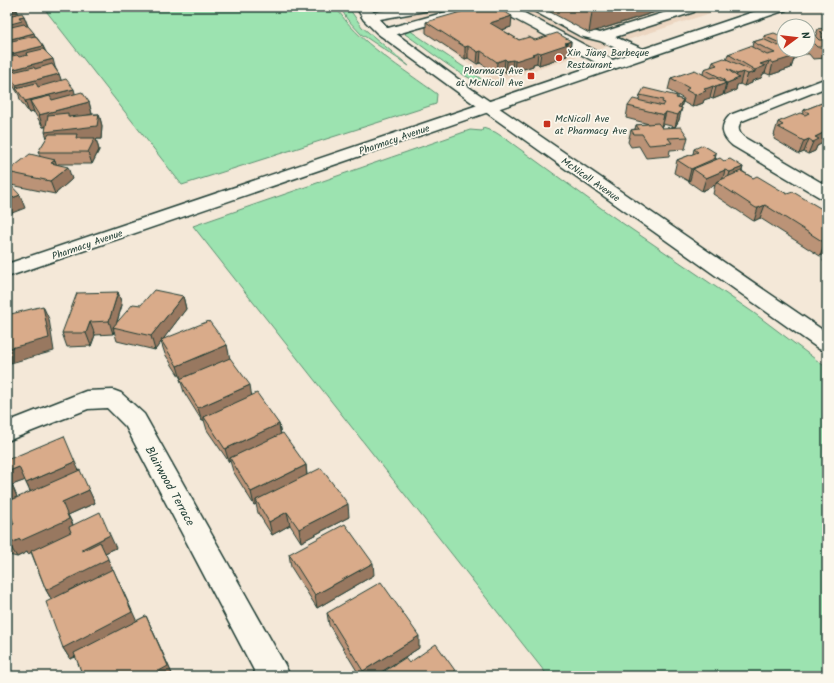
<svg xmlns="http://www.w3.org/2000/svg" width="834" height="683" font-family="Kalam,sans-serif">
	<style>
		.built { fill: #ecd6c1 }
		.green { fill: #9ce3b0; stroke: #5e9072 }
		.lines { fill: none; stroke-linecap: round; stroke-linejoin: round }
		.minor-casing { stroke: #1f3d34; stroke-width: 3 }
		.major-casing { stroke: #1f3d34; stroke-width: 3 }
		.minor { fill: #fbf7ec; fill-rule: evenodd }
		.major { fill: #fbf7ec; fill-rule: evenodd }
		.wall { fill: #bb9377; stroke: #1f3d34 }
		.shaded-wall { fill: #987861; stroke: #1f3d34 }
		.building { fill: #d9ab8a; stroke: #1f3d34 }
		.poi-dot { fill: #c8321e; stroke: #fbf7ec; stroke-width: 1.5 }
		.labels { text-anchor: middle; stroke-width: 3.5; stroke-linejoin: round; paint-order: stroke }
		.far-poi-label { font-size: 10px; fill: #1f3d34; stroke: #fbf7ec; text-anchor: start }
		.far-street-label { font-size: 10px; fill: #1f3d34; stroke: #fbf7ec }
		.street-label { font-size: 12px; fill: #1f3d34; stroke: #fbf7ec }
	</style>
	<rect width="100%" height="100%" fill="#f4e8d8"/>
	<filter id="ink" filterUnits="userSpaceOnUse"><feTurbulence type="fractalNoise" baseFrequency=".025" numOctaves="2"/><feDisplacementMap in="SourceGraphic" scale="8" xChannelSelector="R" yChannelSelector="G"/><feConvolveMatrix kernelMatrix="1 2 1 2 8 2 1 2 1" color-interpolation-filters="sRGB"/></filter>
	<g filter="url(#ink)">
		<path class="built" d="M398 7H729L495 83 406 19Z"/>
		<path class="green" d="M43 7H336C356 41 405 70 437 94L436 104 182 185Z
			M340 7H348L362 27 409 66 361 34 347 19Z
			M409 30 480 78 485 82 484 84C461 78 426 48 405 34Z
			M483 128 495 132 506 139 612 216 754 313 827 368V676H548L193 226 470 130 482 131Z"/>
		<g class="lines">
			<g class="minor-casing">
				<path id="minor" d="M403 7H431L430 10 425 11 369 21 364 20 362 17 364 14 369 13Z
					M464 7H484L483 10 386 37 381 36 379 33 381 30Z
					M497 7H513L613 60 629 54 600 41 580 36 532 10 531 7H547L590 30 600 33 682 7H694L696 9 694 12 615 37 643 49 768 7H787L786 10 7 277V264L599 64 498 10Z
					M827 78V87L742 121C736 127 739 134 745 138L827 186V199L821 198 733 146C721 136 719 126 730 115Z
					M113 390 121 393 144 414 285 665 290 676H257L126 427 107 408 88 409 7 441V422L86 391Z"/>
			</g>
			<g class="major-casing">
				<path id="major" d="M356 7H369L387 27 473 90 827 333V352L819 349 463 96 377 33 364 20Z"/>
			</g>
			<use href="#minor" class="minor"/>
			<use href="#major" class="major"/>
		</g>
		<path class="wall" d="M7 7 17 10 18 14 24 16 28 26 43 46 45 50 56 69 59 74 61 81 75 94 89 102 92 114H99L102 126 101 139H96L99 150 92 164H58L72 179 55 194 11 185 7 173V172L40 156 38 152 47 138 46 127H43L34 112 29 113 20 100 19 95 11 82 7 77Z
			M541 7H671L589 33Z
			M426 22 511 27 502 30 519 40 571 41 570 52 567 53V56L539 65 537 63 533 64V66L514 72 512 71 506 73 504 71 496 73 480 63 477 64 468 58 465 59 426 33Z
			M827 28V56L826 58 813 59 809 54H803L799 50H808V29L815 37 818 29Z
			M764 36 784 37V50H799L796 58 794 59 791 68 770 75 765 73 763 74 761 78 752 81V83L744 86 740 84 737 85 736 90 723 94V95L713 99 710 98 705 99 704 100 703 103 692 107 683 102 684 99 668 90 671 78 703 74 704 69 711 67 713 62 726 59 728 54 752 47 753 42 763 39Z
			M640 95 677 96V98L683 100 681 108 679 120 675 127 663 124 661 127 662 128 688 137 685 149 670 150 669 156 646 158 639 146 631 147 628 142 631 130 635 129 636 125 649 124 626 118 628 106 639 100Z
			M827 101V141L817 146 815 151 808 154 804 152 799 154 774 139 775 135H774L778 122 802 114 804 110Z
			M694 149 716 153 715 158H716V160L724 161 743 167 742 171 753 178 787 194 827 212V253L820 256 760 218 754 221 752 220 713 194 715 185 702 191 689 182 690 180 688 181 674 173 677 160 693 154Z
			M827 253V264L823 261Z
			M118 292 122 305 117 322 183 296 186 309 163 339 227 345 229 358 252 395 279 424 281 434 306 465 307 475 349 517 301 542 290 525 272 535 258 513 256 504 254 505 233 471 230 461 229 462 207 430 204 420 202 421 184 392 180 379H181L165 354 161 342 155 350 117 341 114 331 113 334 95 335 91 346 67 347 62 333Z
			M7 460 79 470 95 503 68 515 73 525 116 548 105 553 136 621 146 616 173 676H83L76 657 70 659 63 648 51 599 46 590 31 552 28 554 27 552 17 557 9 555 7 552V527L14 524 30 492 25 480 12 485 17 497 7 501Z
			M289 554 374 575 317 608 291 567Z
			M327 613 419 648 375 676H360L329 625Z"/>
		<path class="shaded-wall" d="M610 7H671L589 33 592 12Z
			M17 10 20 17 24 16 28 27 7 37V12Z
			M512 16 511 27 489 34 490 23Z
			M34 33 38 45 7 52V40Z
			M571 41 570 52 567 53V56L539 65 541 53Z
			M43 46 47 58 28 55 26 53 29 62 7 68V55Z
			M468 46V58L465 59V47Z
			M791 50H799L796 58 794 59 791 68 770 75 773 63 786 52Z
			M481 51 480 63 477 64 478 52Z
			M538 52 537 63 533 64V66L514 72 515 61 532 54Z
			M53 59 56 71 8 73 11 83 7 72V71Z
			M505 59 504 71 496 73 497 62Z
			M513 60 512 71 506 73 507 61Z
			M769 61 765 73 763 74 761 78 752 81V83L744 86 748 74 755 72V70L760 64Z
			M743 72 740 84 737 85 736 90 724 95 727 83 735 80 737 74Z
			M59 74 63 85 17 90 16 85Z
			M726 83 723 95 713 99 716 87Z
			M713 86 710 98 704 100 703 103 692 107 695 95 704 89Z
			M74 89 77 101H30L34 112 29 113 25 101Z
			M683 100 680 112 678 107Z
			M89 102 92 114 43 127 39 115Z
			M682 108 679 120 675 127 678 115Z
			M666 112 663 124 661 127 664 115Z
			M99 114 102 126 101 139H96L99 150 92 164 88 152 49 144 45 132Z
			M827 131V141L817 146 815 151 808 154 815 137Z
			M809 139 804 152 799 154 804 141Z
			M716 153 715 159 716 158 713 171 693 169 690 180 688 181 691 169 712 155Z
			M55 160 59 172 51 163Z
			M68 167 72 179 55 194 50 181Z
			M743 167 739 179 726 185 730 172Z
			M725 170 722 182H716L715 185 702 191 706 178Z
			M20 195 25 208 7 215V200Z
			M765 205 760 218 754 221 758 208Z
			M827 242V253L820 256 825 243Z
			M118 292 122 305 115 328 113 327 114 331 113 334 109 321Z
			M183 296 186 309 155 350 151 336Z
			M43 306 49 319 54 351 7 364V349Z
			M90 322 95 335 91 346 86 333Z
			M227 345 230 359 181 379 177 366Z
			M250 385 252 398 204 417V420L202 421 198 408Z
			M279 424 281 437 230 458V461L229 462 225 449Z
			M75 462 81 475 33 496 26 483Z
			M306 465 307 478 256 500V504L254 505 251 492Z
			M19 467 26 480 12 485 17 497 7 501V472Z
			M89 490 95 503 68 515 76 531 28 554 27 552 17 557 9 544 62 502Z
			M348 504 349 517 301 542 299 529Z
			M287 512 290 525 272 535 269 522Z
			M110 535 116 548 105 553 114 572 53 602 46 590 88 562 82 549Z
			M373 563 374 575 317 608 315 595Z
			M113 569 138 624 70 659 63 648Z
			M146 616 173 676H150Z
			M419 636V648L375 676H364L363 671Z"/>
		<path class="building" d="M7 7H15L17 10 7 12Z
			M478 7H495L512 16 490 23 519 40 529 37 535 40 557 33 571 41 565 43 568 44 541 53 538 52 532 54 534 55 515 61 513 60 507 61 505 59 497 62 481 51 478 52 468 46 465 47 426 22Z
			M582 7H610L592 12Z
			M22 13 24 16 19 17 22 21 7 25V16Z
			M24 24 26 26H28L34 33 7 40V28Z
			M827 28V42L822 37H826L818 29Z
			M808 29 819 40H824L827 44V47H817L813 43H808Z
			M774 33 784 37V50H791L786 52 795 56 773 63 769 61 760 64 765 66 755 70 728 54 750 46 767 55 775 53 753 42 763 39 778 46 782 44 764 36Z
			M35 36 43 46 7 55V42Z
			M43 49 53 59 7 71V57L17 55 19 57 28 55 26 53Z
			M724 58 755 72 748 74 743 72 737 74 727 69 739 78 727 83 723 81 725 80 704 69 717 65 713 62Z
			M52 64 59 74 16 85 8 73 34 67 35 69Z
			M695 70 710 78 714 77 726 83 716 87 713 86 708 88 704 89 706 91 695 95 686 90 689 88 671 78Z
			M66 79 74 89 25 101 16 88 36 83 38 87Z
			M644 88 677 96 676 98 683 100 678 107 682 108 678 115 666 112 664 115 628 106 633 99 663 106 665 103 662 102 663 100 640 95Z
			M82 92 89 102 39 115 30 101 50 96 52 100Z
			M827 101V131L815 137 819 139 813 142 809 139 804 141 778 127 783 125 778 122 800 113 805 115 809 113 804 110Z
			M68 113V117L99 114 97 126 45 132 48 115Z
			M658 123 662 128 681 127 688 137 668 138 672 143 649 145 642 134H634L631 130 639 129 636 125Z
			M49 134H77L76 138H95L88 152H38Z
			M703 145 716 153 712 155 716 158 691 169 677 160 698 152 694 149Z
			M30 154 55 160 51 163 68 167 50 181 7 172Z
			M720 158 724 161 730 159 743 167 730 172 725 170 706 178 693 169Z
			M741 171 753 178 757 176 787 194 793 192 827 212V242L825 243 765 205 758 208H756L716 182Z
			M7 181 20 195 7 200Z
			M154 290 183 296 151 336 113 327 133 304 141 305Z
			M118 292 109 321 90 322 86 333H62L77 293Z
			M43 306 49 338 7 349V315Z
			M209 321 227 345 177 366 161 340Z
			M230 358 250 385 198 408 180 379Z
			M257 393 279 424 225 449 204 417Z
			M283 433 306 465 251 492 230 458Z
			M64 436 75 462 26 483 19 467 7 472V460Z
			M321 468 348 504 299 529 287 512 269 522 256 500Z
			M80 470 89 490 62 502 69 519 20 541V539L9 544H7V527L14 524 7 505V502Z
			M7 477 10 484 7 485Z
			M100 512 110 535 82 549V551L100 542 108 559 46 590 31 551 71 532 69 527Z
			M345 524 373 563 315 595 289 554Z
			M113 569 132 612 63 648 46 602Z
			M381 582 419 636 363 671 327 613Z
			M146 616 168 666 150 676H83L74 653Z
			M436 644 459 676H377L405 658 409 663Z"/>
	</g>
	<g class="poi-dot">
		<circle cx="559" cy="58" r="4"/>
		<rect x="527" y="72" width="8" height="8" rx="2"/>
		<rect x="543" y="120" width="8" height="8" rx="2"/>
	</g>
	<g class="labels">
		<g class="far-poi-label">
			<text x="567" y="56">Xin Jiang Barbeque<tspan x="567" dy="12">Restaurant</tspan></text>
			<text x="523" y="74" text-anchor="end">Pharmacy Ave<tspan x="523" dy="12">at McNicoll Ave</tspan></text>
			<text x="555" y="122">McNicoll Ave<tspan x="555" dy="12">at Pharmacy Ave</tspan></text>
		</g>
		<g class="far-street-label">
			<text transform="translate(394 139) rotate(-19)" y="4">Pharmacy Avenue</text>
			<text transform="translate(591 179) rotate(35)" y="4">McNicoll Avenue</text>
			<text transform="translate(87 244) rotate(-19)" y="4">Pharmacy Avenue</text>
		</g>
		<g class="street-label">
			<text transform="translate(170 486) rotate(61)" y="4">Blairwood Terrace</text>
		</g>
	</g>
	<rect width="834" height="683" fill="none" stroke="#fbf7ec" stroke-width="24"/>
	<rect x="12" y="12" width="810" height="659" fill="none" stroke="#1f3d34" stroke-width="1.5" filter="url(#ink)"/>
	<g transform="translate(796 38) rotate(75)"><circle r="19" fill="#fbf7ec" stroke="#a3ada2"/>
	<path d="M0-3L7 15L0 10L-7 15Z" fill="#c8321e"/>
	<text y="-6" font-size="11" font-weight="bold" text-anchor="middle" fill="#1f3d34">N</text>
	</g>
</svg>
